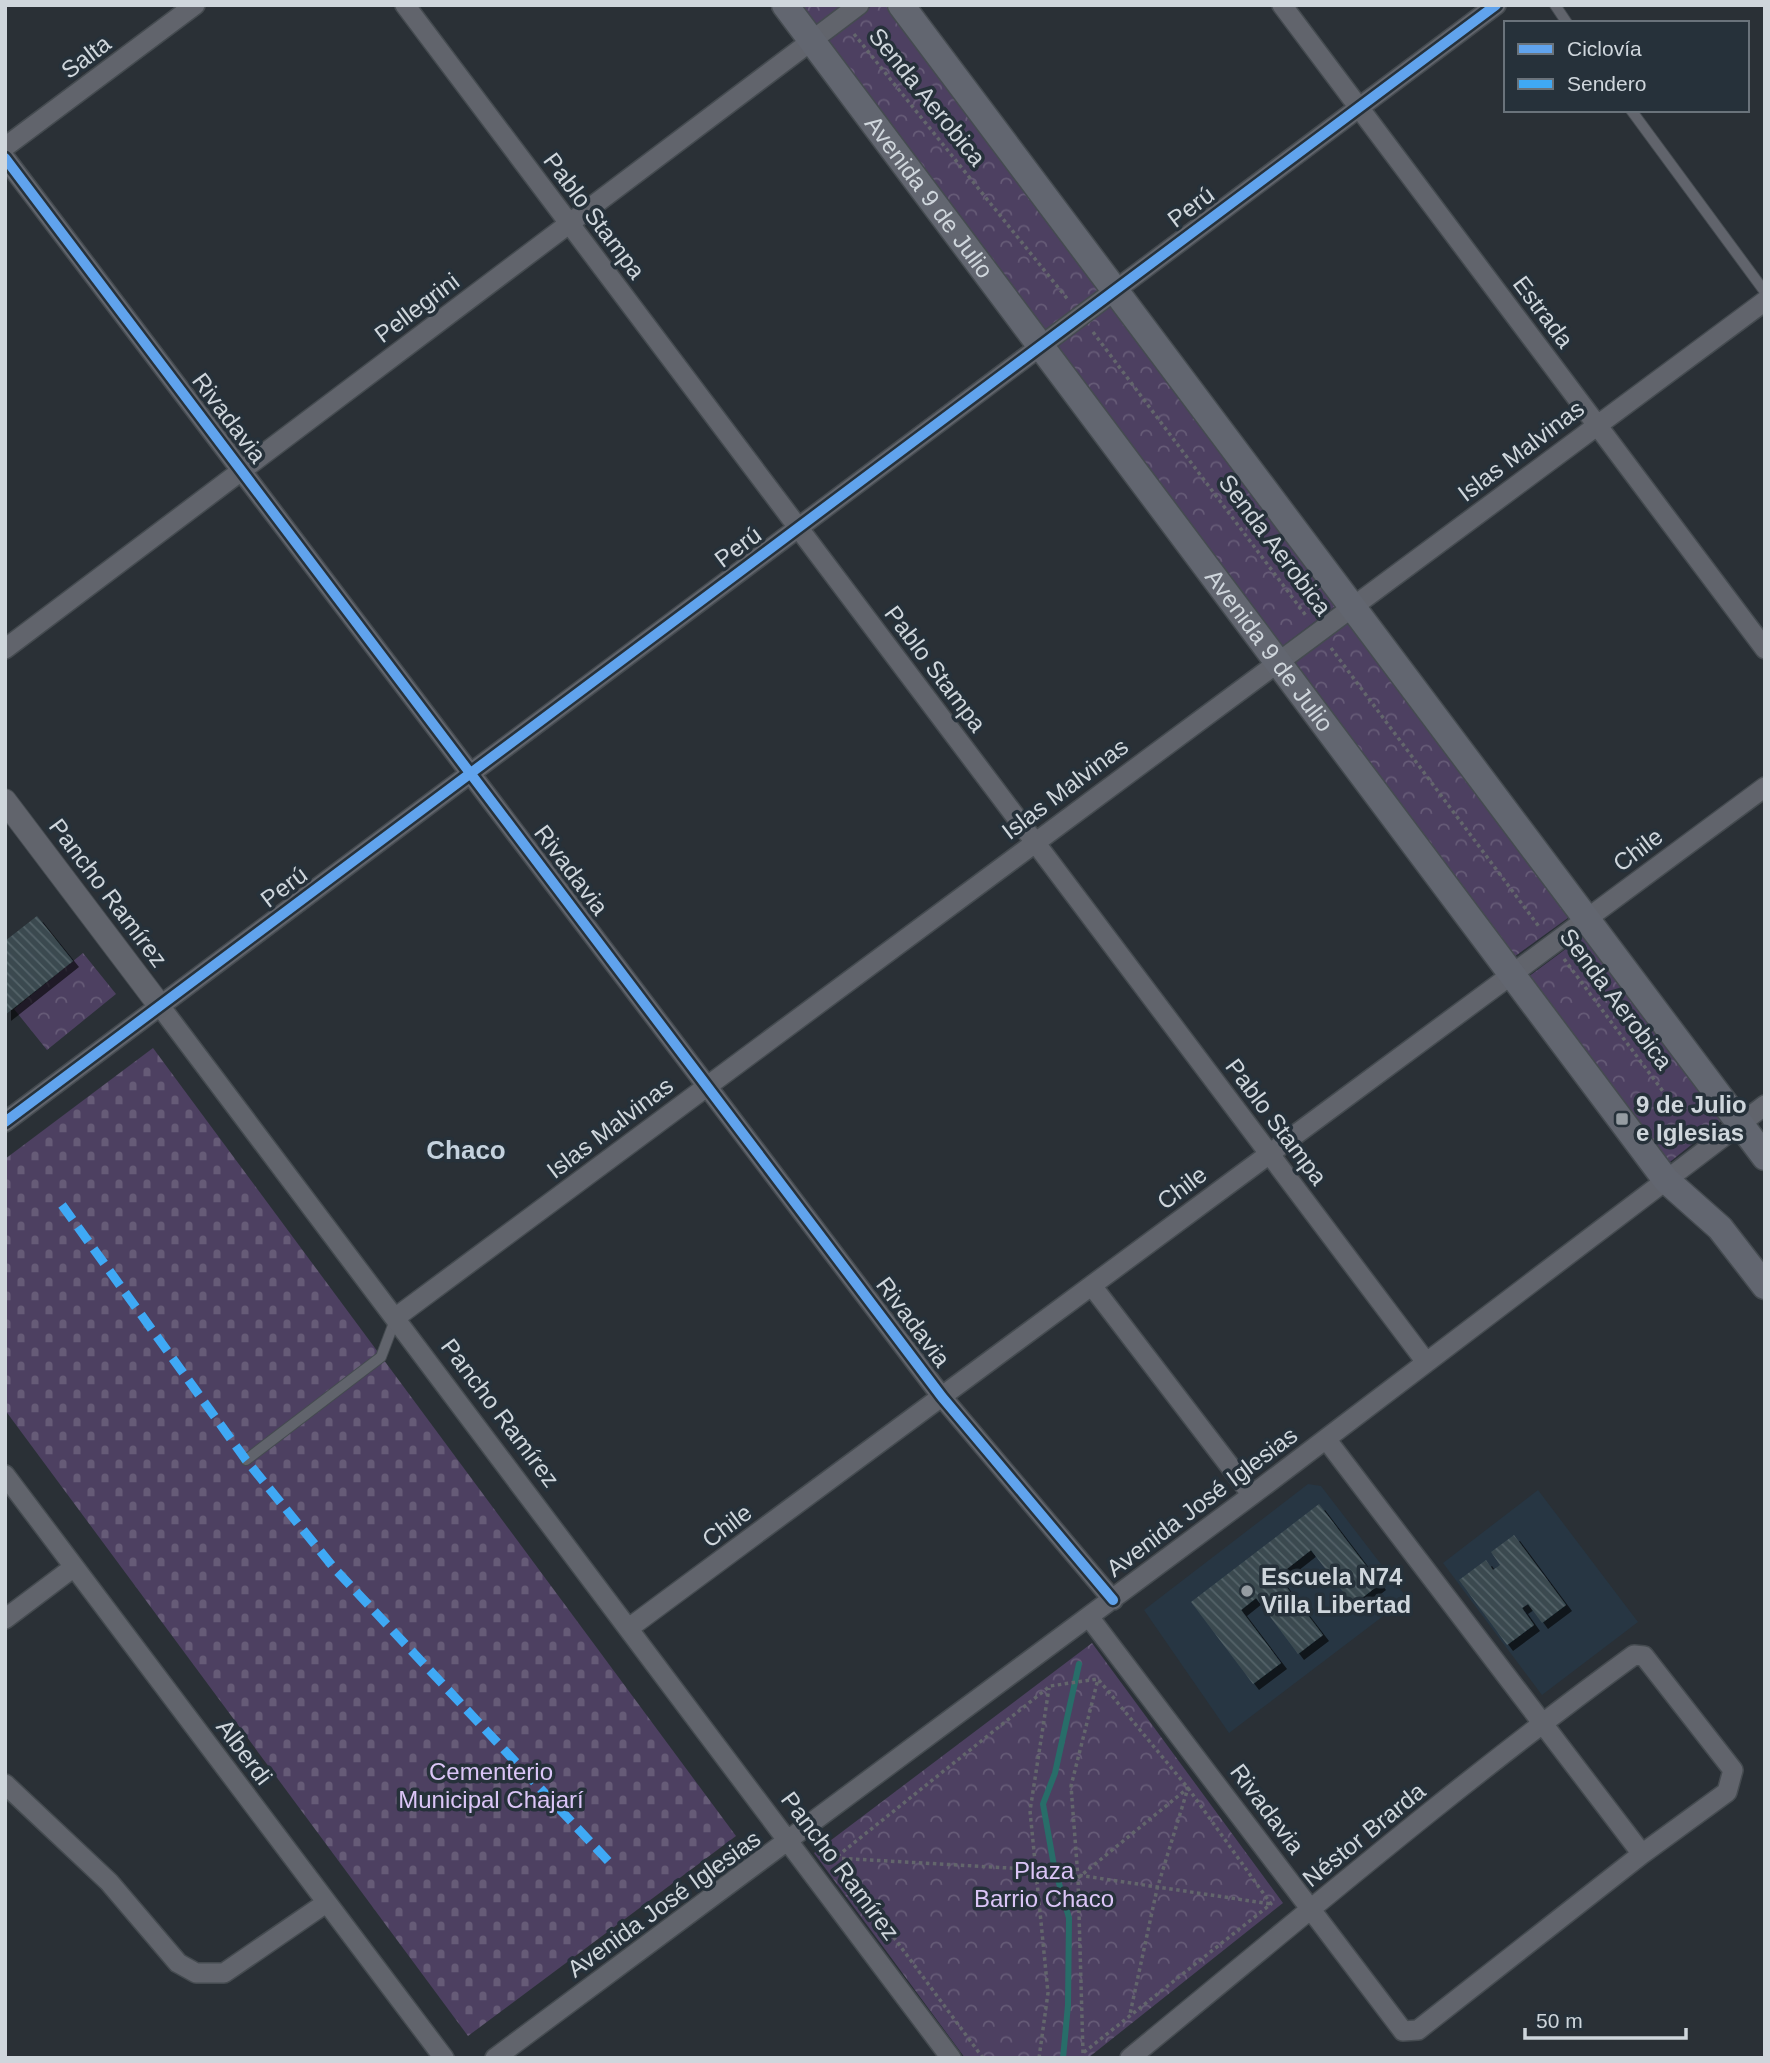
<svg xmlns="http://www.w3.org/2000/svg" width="1770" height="2063" font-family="Helvetica,sans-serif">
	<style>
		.built { fill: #273643 }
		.forest { fill: url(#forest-crowns) }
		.cemetery { fill: url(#cemetery-stones) }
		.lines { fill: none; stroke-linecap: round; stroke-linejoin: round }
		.stream { stroke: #286d69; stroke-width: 6 }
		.building { fill: url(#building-back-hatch); filter: url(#shadow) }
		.service-casing { stroke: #454b50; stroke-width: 12 }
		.minor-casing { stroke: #454b50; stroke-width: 22 }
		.tertiary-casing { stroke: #454b50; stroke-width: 25 }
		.secondary-casing { stroke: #454b50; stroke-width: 29 }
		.path { stroke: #63666c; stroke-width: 3.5; stroke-dasharray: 3.5 3.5; stroke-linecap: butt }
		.service { stroke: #61646c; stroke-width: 10 }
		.minor { stroke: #61646c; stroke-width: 19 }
		.tertiary { stroke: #61646c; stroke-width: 23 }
		.secondary { stroke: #626670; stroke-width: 26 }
		.quiet { stroke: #3fa9f5; stroke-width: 9; stroke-dasharray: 18 9; stroke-linecap: butt }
		.cycleway-casing { stroke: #26313a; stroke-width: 15 }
		.cycleway { stroke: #60a3ed; stroke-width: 10 }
		.poi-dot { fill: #959ca2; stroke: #26313a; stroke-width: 2.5 }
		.labels { text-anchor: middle; stroke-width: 7; stroke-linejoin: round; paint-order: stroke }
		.street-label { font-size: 24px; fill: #cfd6dc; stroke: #26313a }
		.poi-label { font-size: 24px; font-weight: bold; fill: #cfd6dc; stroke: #26313a; text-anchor: start }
		.park-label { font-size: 24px; fill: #dbc5f7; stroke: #26313a }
		.neighbourhood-label { font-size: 26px; font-weight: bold; fill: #c5d2de; stroke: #26313a }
	</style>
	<defs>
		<pattern id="forest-crowns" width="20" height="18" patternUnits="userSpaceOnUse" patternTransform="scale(1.75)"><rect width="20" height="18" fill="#4d4061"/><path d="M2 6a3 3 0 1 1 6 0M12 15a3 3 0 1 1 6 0" fill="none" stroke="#665b77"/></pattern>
		<pattern id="cemetery-stones" width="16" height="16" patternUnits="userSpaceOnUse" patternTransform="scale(1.75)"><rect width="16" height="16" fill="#4d4061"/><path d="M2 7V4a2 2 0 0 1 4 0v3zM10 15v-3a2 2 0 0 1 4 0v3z" fill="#665b77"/></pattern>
		<pattern id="building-back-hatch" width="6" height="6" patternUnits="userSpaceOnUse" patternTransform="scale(1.75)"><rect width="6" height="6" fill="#3a4a50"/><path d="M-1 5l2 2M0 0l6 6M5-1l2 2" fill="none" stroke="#556369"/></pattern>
		<filter id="shadow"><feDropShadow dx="6" dy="6" stdDeviation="0" flood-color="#0009"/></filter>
	</defs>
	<rect width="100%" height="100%" fill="#2a3036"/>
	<path class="built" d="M1308 1484 1321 1486 1407 1598 1229 1733 1144 1610Z
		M1538 1490 1638 1622 1542 1695 1443 1563Z"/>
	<path class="forest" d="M796 5H847L814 30Z
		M873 5H890L1101 288 1043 333 824 42Z
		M1113 302 1338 604 1280 648 1055 349Z
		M1350 618 1572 915 1514 957 1292 665Z
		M1586 934 1725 1118 1666 1165 1528 977Z
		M83 953 116 994 47 1050 14 1009Z
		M1092 1643 1283 1903 1088 2058H965L814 1853Z"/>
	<path class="cemetery" d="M153 1048 736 1836 468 2036 5 1410V1159Z"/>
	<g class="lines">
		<path class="stream" d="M1063 2058 1068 2005 1069 1918 1054 1866 1043 1804 1055 1773 1079 1664"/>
	</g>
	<path class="building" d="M37 916 73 961 5 1015V941Z
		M1319 1504 1380 1584 1353 1605 1311 1550 1278 1576 1323 1635 1298 1654 1256 1598 1241 1610 1281 1663 1253 1684 1191 1602Z
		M1514 1535 1566 1605 1542 1623 1528 1604 1522 1608 1534 1625 1507 1645 1459 1580 1486 1560 1493 1570 1500 1565 1491 1552Z"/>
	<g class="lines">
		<g class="service-casing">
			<path id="service" d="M1555 5 1567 23
				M1631 110 1765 292
				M246 1460 381 1357 395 1320"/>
		</g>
		<g class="minor-casing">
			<path id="minor" d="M405 5 1426 1362
				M1282 5 1765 649
				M5 147 195 5
				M5 158 942 1397 1113 1600
				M5 649 859 5
				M160 1006 951 2058
				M5 1122 1496 5
				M1092 1286 1252 1495
				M395 1318 1765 301
				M1326 1439 1642 1854
				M5 1475 444 2058
				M1089 1617 1403 2031 1418 2030 1642 1854 1727 1792 1733 1770 1644 1656 1634 1655C1460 1782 1296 1922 1130 2058
				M5 1619 74 1567
				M629 1628 1765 787
				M5 1784 109 1882 178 1963 196 1973H224L326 1903
				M495 2058 1252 1495 1765 1105"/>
		</g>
		<g class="tertiary-casing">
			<path id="tertiary" d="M5 801 160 1006"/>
		</g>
		<g class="secondary-casing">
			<g id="secondary">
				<path id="s1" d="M785 5 1666 1180 1720 1228 1765 1286"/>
				<path d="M901 5 1765 1157"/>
			</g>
		</g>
		<path class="path" d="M854 34 1069 301
			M1093 332 1307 617
			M1331 648 1540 928
			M1564 959 1680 1114
			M835 1858 1044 1870 1271 1904
			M1078 1878 1188 1788 1157 1889 1130 2014
			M1083 2053 1078 1878 1071 1786 1098 1679
			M983 2058 835 1858 1050 1686 1098 1679 1188 1788 1271 1904 1083 2053
			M1039 2058 1048 1993 1030 1811 1049 1688"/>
		<use href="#service" class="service"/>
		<use href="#minor" class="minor"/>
		<use href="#tertiary" class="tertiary"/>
		<use href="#secondary" class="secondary"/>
		<path class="quiet" d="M62 1205 246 1460 334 1568 611 1864"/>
		<g class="cycleway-casing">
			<path id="cycleway" d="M5 158 942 1397 1113 1600
				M5 1122 1496 5"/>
		</g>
		<use href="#cycleway" class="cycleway"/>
	</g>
	<g class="poi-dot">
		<rect x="1615" y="1112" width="14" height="14" rx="3.5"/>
		<circle cx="1247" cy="1591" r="7"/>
	</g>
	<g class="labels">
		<g class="street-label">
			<text transform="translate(86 57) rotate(-37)" y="8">Salta</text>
			<text transform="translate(927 97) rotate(51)" y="8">Senda Aerobica</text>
			<text dy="8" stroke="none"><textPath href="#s1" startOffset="240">Avenida 9 de Julio</textPath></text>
			<text transform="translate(1191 207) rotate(-37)" y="8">Perú</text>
			<text transform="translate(594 216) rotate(53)" y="8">Pablo Stampa</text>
			<text transform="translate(417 308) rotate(-37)" y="8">Pellegrini</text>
			<text transform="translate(1543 312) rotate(53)" y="8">Estrada</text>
			<text transform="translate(229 418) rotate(53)" y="8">Rivadavia</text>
			<text transform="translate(1521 451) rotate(-37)" y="8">Islas Malvinas</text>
			<text transform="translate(1275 545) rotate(53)" y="8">Senda Aerobica</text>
			<text transform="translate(738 547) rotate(-37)" y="8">Perú</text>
			<text dy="8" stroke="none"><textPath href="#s1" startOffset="807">Avenida 9 de Julio</textPath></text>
			<text transform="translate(935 669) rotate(53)" y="8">Pablo Stampa</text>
			<text transform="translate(1065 789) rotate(-37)" y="8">Islas Malvinas</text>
			<text transform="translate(1638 850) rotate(-37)" y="8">Chile</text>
			<text transform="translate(571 870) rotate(53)" y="8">Rivadavia</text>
			<text transform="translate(284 887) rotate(-37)" y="8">Perú</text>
			<text transform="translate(108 893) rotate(53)" y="8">Pancho Ramírez</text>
			<text transform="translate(1616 999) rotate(53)" y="8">Senda Aerobica</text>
			<text transform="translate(1276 1122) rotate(53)" y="8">Pablo Stampa</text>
			<text transform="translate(610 1128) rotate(-37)" y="8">Islas Malvinas</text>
			<text transform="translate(1182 1188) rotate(-37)" y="8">Chile</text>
			<text transform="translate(913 1322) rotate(53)" y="8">Rivadavia</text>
			<text transform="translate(500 1413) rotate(53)" y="8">Pancho Ramírez</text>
			<text transform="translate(1202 1502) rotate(-37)" y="8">Avenida José Iglesias</text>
			<text transform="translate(727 1526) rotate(-37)" y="8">Chile</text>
			<text transform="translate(244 1752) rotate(53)" y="8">Alberdi</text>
			<text transform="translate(1267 1809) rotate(53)" y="8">Rivadavia</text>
			<text transform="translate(1364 1835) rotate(-39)" y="8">Néstor Brarda</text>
			<text transform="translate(840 1866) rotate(53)" y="8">Pancho Ramírez</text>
			<text transform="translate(664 1904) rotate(-36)" y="8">Avenida José Iglesias</text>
		</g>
		<g class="poi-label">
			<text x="1636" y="1113">9 de Julio<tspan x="1636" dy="28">e Iglesias</tspan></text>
			<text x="1261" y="1585">Escuela N74<tspan x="1261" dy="28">Villa Libertad</tspan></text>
		</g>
		<g class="park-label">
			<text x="491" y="1780">Cementerio<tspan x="491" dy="28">Municipal Chajarí</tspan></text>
			<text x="1044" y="1879">Plaza<tspan x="1044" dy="28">Barrio Chaco</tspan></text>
		</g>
		<g class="neighbourhood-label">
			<text x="466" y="1159">Chaco</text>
		</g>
	</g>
	<rect width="1770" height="2063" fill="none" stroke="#cfd6dc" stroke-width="14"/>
	<rect x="1504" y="21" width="245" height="91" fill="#26313a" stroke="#6a737b" stroke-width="2"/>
	<rect x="1518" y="44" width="35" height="10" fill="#60a3ed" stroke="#6a737b" stroke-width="2"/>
	<text x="1567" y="56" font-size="21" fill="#cfd6dc">Ciclovía</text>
	<rect x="1518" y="79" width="35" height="10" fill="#3fa9f5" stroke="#6a737b" stroke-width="2"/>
	<text x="1567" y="91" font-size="21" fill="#cfd6dc">Sendero</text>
	<path d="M1525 2028v10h161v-10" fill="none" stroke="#cfd6dc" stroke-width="3.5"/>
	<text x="1536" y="2028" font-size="21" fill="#cfd6dc" stroke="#26313a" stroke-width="5" paint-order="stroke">50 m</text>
</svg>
